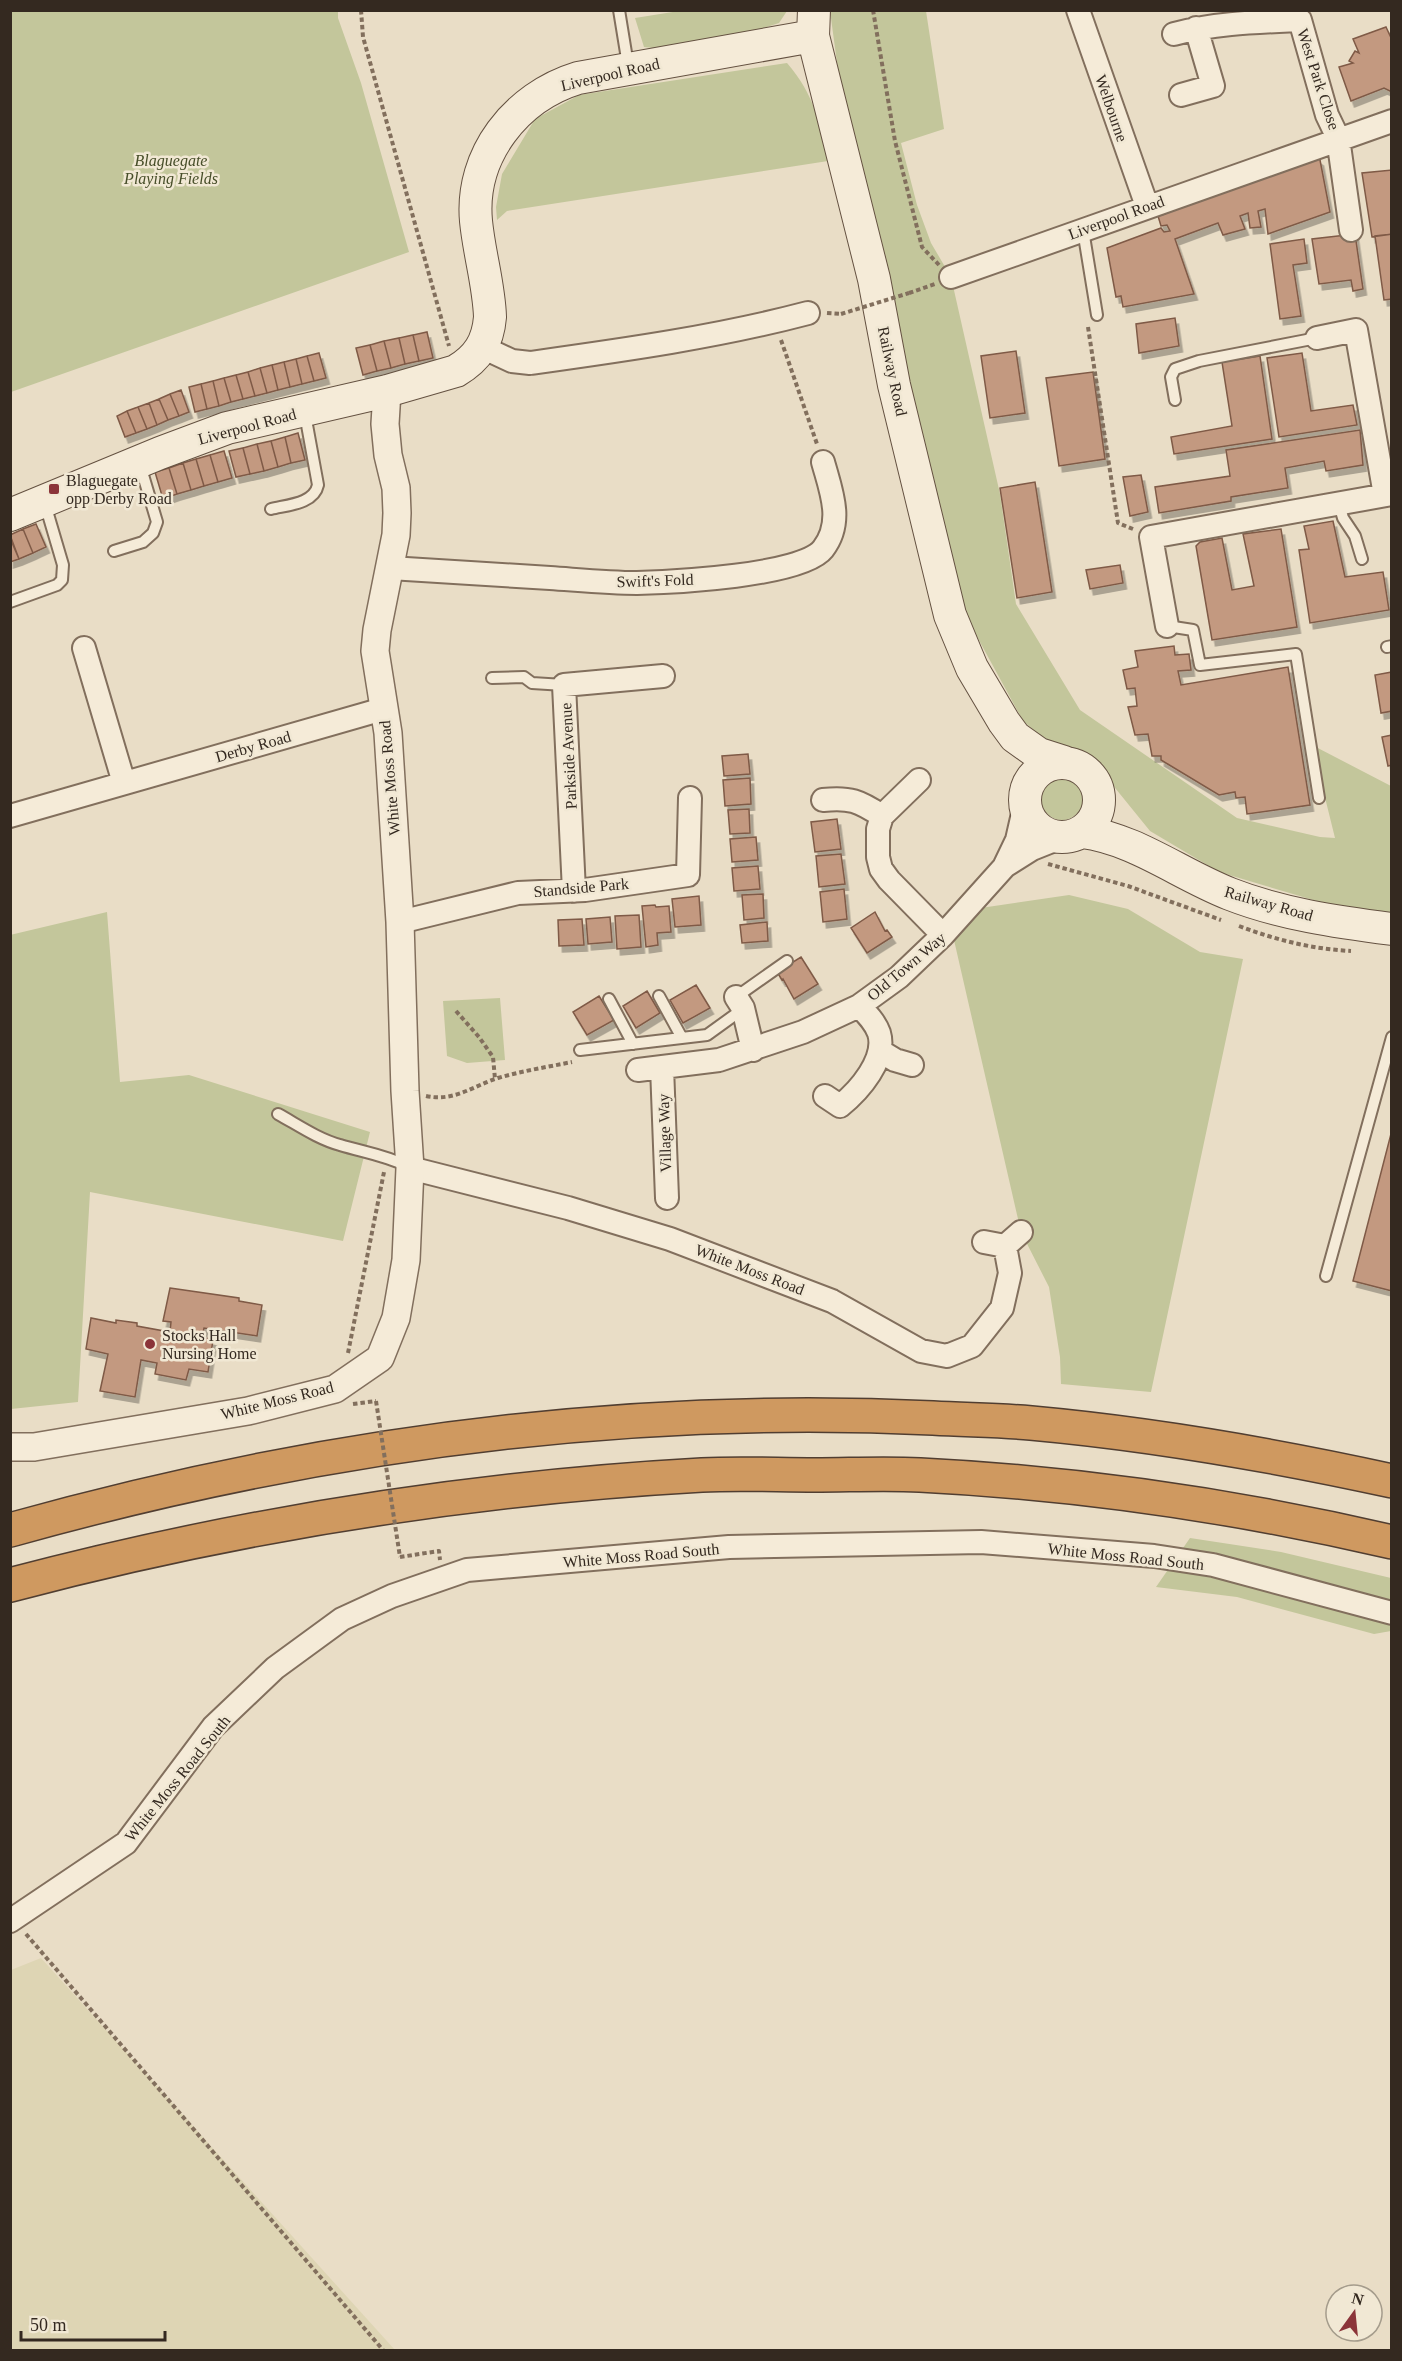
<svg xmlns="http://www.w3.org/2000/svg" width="1402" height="2361" font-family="'Times New Roman',serif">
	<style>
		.farmland { fill: #ded5b4 }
		.green { fill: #c3c69b }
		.building { fill: #c39980; stroke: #7f5a46; stroke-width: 1.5; filter: url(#shadow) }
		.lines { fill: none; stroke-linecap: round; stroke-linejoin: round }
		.service-casing { stroke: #826f5d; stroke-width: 14 }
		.minor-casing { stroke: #826f5d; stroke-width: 26 }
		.tertiary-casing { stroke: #826f5d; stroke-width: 30 }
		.secondary-casing { stroke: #645141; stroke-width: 34 }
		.motorway-casing { stroke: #513e31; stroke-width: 36 }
		.path { stroke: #826f5d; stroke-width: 4; stroke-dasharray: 4.5 3; stroke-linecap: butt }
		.service { stroke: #f5ebd8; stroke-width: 10 }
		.minor { stroke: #f5ebd8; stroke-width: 22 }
		.tertiary { stroke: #f5ebd8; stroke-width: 27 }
		.secondary { stroke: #f5ebd8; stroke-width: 32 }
		.motorway { stroke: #cf9960; stroke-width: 33 }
		.path-bridge { stroke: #826f5d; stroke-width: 4; stroke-dasharray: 4.5 3; stroke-linecap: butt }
		.poi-dot { fill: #8b3439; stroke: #f1e8d4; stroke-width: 2 }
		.labels { text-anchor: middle; stroke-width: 5; stroke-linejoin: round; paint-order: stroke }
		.street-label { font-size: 16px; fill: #342920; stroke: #f1e8d4 }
		.park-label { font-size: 16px; font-style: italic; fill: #474e29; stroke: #f1e8d4 }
		.poi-label { font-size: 16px; fill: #342920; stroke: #f1e8d4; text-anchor: start }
	</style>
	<defs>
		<filter id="shadow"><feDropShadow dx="3.5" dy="6" stdDeviation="0" flood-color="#0004"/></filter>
	</defs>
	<rect width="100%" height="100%" fill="#e9ddc6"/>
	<path class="farmland" d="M41 1958 395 2350H11V1970Z"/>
	<path class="green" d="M10 11H338V18L361 83 409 252 11 392Z
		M679 11H787L779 23 713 44 673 50 644 47 635 18Z
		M830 11H926L944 129 901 143 917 205 931 243 951 277 1000 494 1016 604 1080 710 1237 818 1320 837 1335 838 1312 745 1391 786V912L1347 910 1219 872 1150 831 1107 778 1080 751 1052 746 1023 721 951 589 850 158Z
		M787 63C815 96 819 121 828 161L507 211 497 220 496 207 502 174 535 119 579 95Z
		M1041 799a21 21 0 1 1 42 0a21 21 0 1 1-42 0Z
		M1069 895 1128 909 1200 952 1243 959 1151 1392 1061 1384 1060 1357 1049 1287 1021 1232 951 927 967 910Z
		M107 912 120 1082 189 1075 370 1132 343 1241 90 1192 78 1402 11 1409 10 935Z
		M500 998 505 1060 467 1063 447 1056 443 1001Z
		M1190 1538 1281 1552 1391 1578V1631L1374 1634 1237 1597 1156 1587Z"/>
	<path class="building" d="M1386 27 1392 40V92L1384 88 1351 101 1339 67 1353 63 1349 61 1355 51 1359 53 1353 39Z
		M1316 157 1320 160 1330 212 1268 234 1265 209 1258 211 1261 227 1250 228 1248 213 1240 216 1245 229 1223 235 1218 223 1175 239 1194 294 1123 307 1121 296 1116 297 1107 248 1161 228 1164 232 1170 231 1167 225 1161 226 1158 216 1165 214 1164 210Z
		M1392 170V234L1372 237 1362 173Z
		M1355 234 1363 289 1353 291 1351 280 1319 284 1312 239Z
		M1392 234V299L1384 300 1375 236Z
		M1304 239 1307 263 1293 265 1301 316 1280 319 1270 244Z
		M1175 318 1179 346 1139 353 1136 324Z
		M427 332 433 358 419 361 413 335Z
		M413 335 419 361 405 364 399 338Z
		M399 338 405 364 391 368 384 341Z
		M384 341 391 368 377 371 370 345Z
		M370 345 377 371 363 375 356 348Z
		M1016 351 1025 413 990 418 981 356Z
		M319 353 326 378 314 381 307 356Z
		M1302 353 1311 411 1353 405 1357 425 1279 437 1267 358Z
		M307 356 314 381 302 384 296 359Z
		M1260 356 1272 439 1174 454 1171 437 1232 426 1222 362Z
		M296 359 302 384 290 387 284 362Z
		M284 362 290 387 278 390 272 365Z
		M272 365 278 390 267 393 260 368Z
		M260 368 267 393 255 396 248 372Z
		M248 372 255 396 243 399 236 375Z
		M1093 372 1105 459 1059 466 1046 378Z
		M236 375 243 399 231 402 224 378Z
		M224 378 231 402 219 406 213 381Z
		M213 381 219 406 207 409 201 384Z
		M201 384 207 409 195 412 189 387Z
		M181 390 189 412 179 416 170 394Z
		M170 394 179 416 168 420 159 399Z
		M159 399 168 420 157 425 149 403Z
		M149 403 157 425 147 429 138 407Z
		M138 407 147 429 136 433 127 411Z
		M127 411 136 433 125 437 117 416Z
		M1360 430 1363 465 1326 471 1324 461 1285 468 1288 488 1231 497V501L1159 513 1155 487 1230 476 1226 450Z
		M298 433 305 460 291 463 285 437Z
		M285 437 291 463 278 467 271 441Z
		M271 441 278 467 264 471 257 444Z
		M257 444 264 471 250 474 243 448Z
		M243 448 250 474 236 477 229 451Z
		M224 451 232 478 218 482 210 455Z
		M210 455 218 482 204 486 196 459Z
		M196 459 204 486 191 490 183 463Z
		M183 463 191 490 177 494 169 468Z
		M169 468 177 494 163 499 155 472Z
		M1141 475 1148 512 1130 516 1123 477Z
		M1035 482 1052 592 1017 598 1000 488Z
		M1333 521 1345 577 1383 572 1389 610 1310 623 1299 550 1309 549 1304 526Z
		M36 524 46 547 33 553 23 529Z
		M23 529 33 553 19 559 10 535Z
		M1281 529 1297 627 1212 640 1196 546 1200 542 1222 538 1232 590 1254 586 1243 534Z
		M10 538 19 559 10 562Z
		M1120 565 1123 583 1090 589 1086 570Z
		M1174 646 1175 655 1189 654 1191 670 1178 671 1181 685 1288 667 1310 805 1247 814 1245 797 1236 798 1235 792 1219 795 1161 760V756H1152L1148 734 1135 735 1128 707 1137 706 1135 688 1127 689 1123 670 1138 667 1135 651Z
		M1392 672V711L1381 713 1375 675Z
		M1392 735V765L1388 766 1382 737Z
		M748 754 750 774 724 776 722 756Z
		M750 778 751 804 725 806 723 780Z
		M749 809 750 833 730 834 728 810Z
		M837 819 841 849 815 852 811 822Z
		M756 837 758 860 732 862 730 839Z
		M841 854 845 884 819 887 816 856Z
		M758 866 760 889 734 891 732 868Z
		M844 889 847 919 823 922 820 892Z
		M763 894 764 918 744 920 742 895Z
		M699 896 701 925 675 927 672 899Z
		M655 905 656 907 669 906 671 932 657 933 658 945 646 947 642 906Z
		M875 912 885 931 887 930 892 937 867 953 851 928Z
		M639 915 641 947 617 949 615 916Z
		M610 917 612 942 588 944 586 919Z
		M582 919 584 945 559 946 558 920Z
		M767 922 768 941 742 943 740 925Z
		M801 957 818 984 794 999 783 979 782 980 777 972Z
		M696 985 710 1008 683 1023 670 1000Z
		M647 991 660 1013 636 1028 623 1006Z
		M599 996 614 1020 587 1035 573 1012Z
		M1392 1130V1291L1353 1281Z
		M170 1288 239 1298V1301L262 1305 257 1336 204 1328 202 1337 213 1340 208 1372 189 1369 186 1380 155 1374 157 1363 141 1360 135 1397 100 1391 108 1354 86 1349 91 1318 116 1323V1320L137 1323V1326L170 1332 171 1322 163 1321Z"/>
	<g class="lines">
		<g class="service-casing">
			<path id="service" d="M619 10 628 65
				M1083 230 1097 315
				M1175 400 1171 377 1175 369 1199 361 1317 338
				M1339 504 1343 518 1355 536 1362 559
				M271 509C287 505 314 504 318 485L305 414
				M114 551 143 542 153 533 157 522 140 465
				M10 602 57 585 62 580 63 565 45 504
				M1167 626 1193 630 1200 665 1296 654 1319 798
				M1387 647 1392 646
				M492 678 524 677 532 683 564 685
				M659 996 682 1038
				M736 997 787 961
				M609 999 633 1044
				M580 1050 707 1035 743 1009
				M278 1114C298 1125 318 1139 340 1145 363 1152 385 1155 407 1166
				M1326 1276 1392 1037"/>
		</g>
		<g class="minor-casing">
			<path id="minor" d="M1078 10 1147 206
				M1174 34C1215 23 1257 22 1300 20L1327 115 1338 138 1351 230
				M1181 95 1213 86 1196 28
				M951 277 1392 121
				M1317 338 1356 330 1385 495
				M482 347 512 361 530 363C623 350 717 337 808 313
				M390 568C443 571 497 575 550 578 579 580 608 583 637 583 673 582 802 576 823 549 844 522 831 491 823 462
				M1167 626 1151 537 1392 494
				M84 648 124 783
				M919 780 882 816 878 829V857L881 869 889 880 943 935
				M823 800C850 797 859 801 882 816
				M10 816 383 709
				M1005 865 1017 840 1025 805
				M574 891 564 685 663 676
				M400 922 518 893 585 890 688 875 690 798
				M736 997 743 1008 753 1050
				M880 1051 895 1060 912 1065
				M662 1067 667 1198
				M638 1070 719 1060 803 1032 859 1006 899 977 943 935 1005 866 1032 849 1062 837
				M825 1096 840 1106C859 1091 887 1059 879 1033 875 1022 867 1014 859 1006
				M410 1168 568 1208 670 1239 832 1301 921 1351 947 1356 972 1346 1002 1308 1010 1273 1005 1246
				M984 1242 1005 1246 1021 1232
				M10 1921 126 1843 213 1727 275 1668 342 1619 392 1596 467 1570 729 1547 981 1542 1154 1556 1213 1565 1392 1613"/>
		</g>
		<g class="tertiary-casing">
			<path id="tertiary" d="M10 1447H34L248 1411 335 1389 380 1358 396 1318 406 1260 410 1168 405 1091 400 922 388 733 375 651 377 630 396 535 397 513 396 488 388 455 385 424 387 391"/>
		</g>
		<g class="secondary-casing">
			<path id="secondary" d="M814 10 813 36 874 279 894 385 950 615 972 668 1004 722 1015 737 1039 754 1064 762
				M10 515 160 453 227 428 387 391 456 371C478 358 488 342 490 317 489 285 479 253 476 221 470 155 516 97 578 78L813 36
				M1025 800a37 37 0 1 1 74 0a37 37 0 1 1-74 0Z
				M1082 832C1136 839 1179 874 1230 894 1281 914 1337 922 1392 929"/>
		</g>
		<g class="motorway-casing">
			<path id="motorway" d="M10 1530C310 1446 622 1403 933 1418 966 1420 999 1420 1031 1423 1152 1434 1273 1455 1392 1481
				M10 1585C237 1525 469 1488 702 1475 739 1473 777 1475 815 1475 849 1475 885 1473 920 1475 1078 1483 1237 1506 1392 1542"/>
		</g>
		<path class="path" d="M361 10 363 37 449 346
			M873 10 895 141 922 247 939 265
			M909 293 935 284
			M827 313 841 314
			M1088 327 1118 523 1133 529
			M781 340 817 444
			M1048 864 1128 886 1221 920
			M1239 926C1276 940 1312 949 1351 951
			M456 1011 479 1037 493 1057 495 1079
			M426 1096C454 1102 473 1086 498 1078 522 1071 547 1067 572 1062
			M348 1353 384 1172
			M353 1404 376 1401
			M400 1557 439 1551 440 1560
			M26 1934 383 2350"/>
		<use href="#service" class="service"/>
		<use href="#minor" class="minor"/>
		<use href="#tertiary" class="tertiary"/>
		<use href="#secondary" class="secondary"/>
		<use href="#motorway" class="motorway"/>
		<path class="path-bridge" d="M841 314 909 293
			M376 1401 400 1557"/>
	</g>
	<g class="poi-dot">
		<rect x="48" y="483" width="12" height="12" rx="3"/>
		<circle cx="150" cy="1344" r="6"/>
	</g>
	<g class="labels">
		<g class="street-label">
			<text transform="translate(610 74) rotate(-13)" y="6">Liverpool Road</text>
			<text transform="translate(1319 79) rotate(72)" y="6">West Park Close</text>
			<text transform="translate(1112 108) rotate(71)" y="6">Welbourne</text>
			<text transform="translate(1116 217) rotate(-20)" y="6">Liverpool Road</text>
			<text transform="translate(893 371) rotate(78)" y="6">Railway Road</text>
			<text transform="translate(247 426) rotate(-15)" y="6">Liverpool Road</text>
			<text transform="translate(655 580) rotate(-2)" y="6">Swift's Fold</text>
			<text transform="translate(253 746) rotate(-16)" y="6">Derby Road</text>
			<text transform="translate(568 756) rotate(-93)" y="6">Parkside Avenue</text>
			<text transform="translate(389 778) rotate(-95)" y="6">White Moss Road</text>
			<text transform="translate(581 887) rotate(-5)" y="6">Standside Park</text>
			<text transform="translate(1269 903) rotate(16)" y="6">Railway Road</text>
			<text transform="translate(906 966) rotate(-40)" y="6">Old Town Way</text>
			<text transform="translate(664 1133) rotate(-92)" y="6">Village Way</text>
			<text transform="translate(750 1269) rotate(21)" y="6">White Moss Road</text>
			<text transform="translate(277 1400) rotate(-14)" y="6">White Moss Road</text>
			<text transform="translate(641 1555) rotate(-5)" y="6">White Moss Road South</text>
			<text transform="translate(1126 1556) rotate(6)" y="6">White Moss Road South</text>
			<text transform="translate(177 1778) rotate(-51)" y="6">White Moss Road South</text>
		</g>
		<g class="park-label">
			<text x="171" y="166">Blaguegate<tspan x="171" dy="18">Playing Fields</tspan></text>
		</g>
		<g class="poi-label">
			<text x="66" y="486">Blaguegate<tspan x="66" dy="18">opp Derby Road</tspan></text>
			<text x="162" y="1341">Stocks Hall<tspan x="162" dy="18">Nursing Home</tspan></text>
		</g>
	</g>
	<rect width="1402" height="2361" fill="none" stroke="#342920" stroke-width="24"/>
	<g transform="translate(1354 2313) rotate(15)"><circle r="28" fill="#f1e8d4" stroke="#a59c8c" stroke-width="1.5"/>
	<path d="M0-4.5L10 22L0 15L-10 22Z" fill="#8b3439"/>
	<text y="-9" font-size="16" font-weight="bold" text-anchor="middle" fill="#342920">N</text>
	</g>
	<path d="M21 2331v9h144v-9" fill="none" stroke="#342920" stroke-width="3"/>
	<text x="30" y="2331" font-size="18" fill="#342920" stroke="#f1e8d4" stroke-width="4.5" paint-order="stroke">50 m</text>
</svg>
